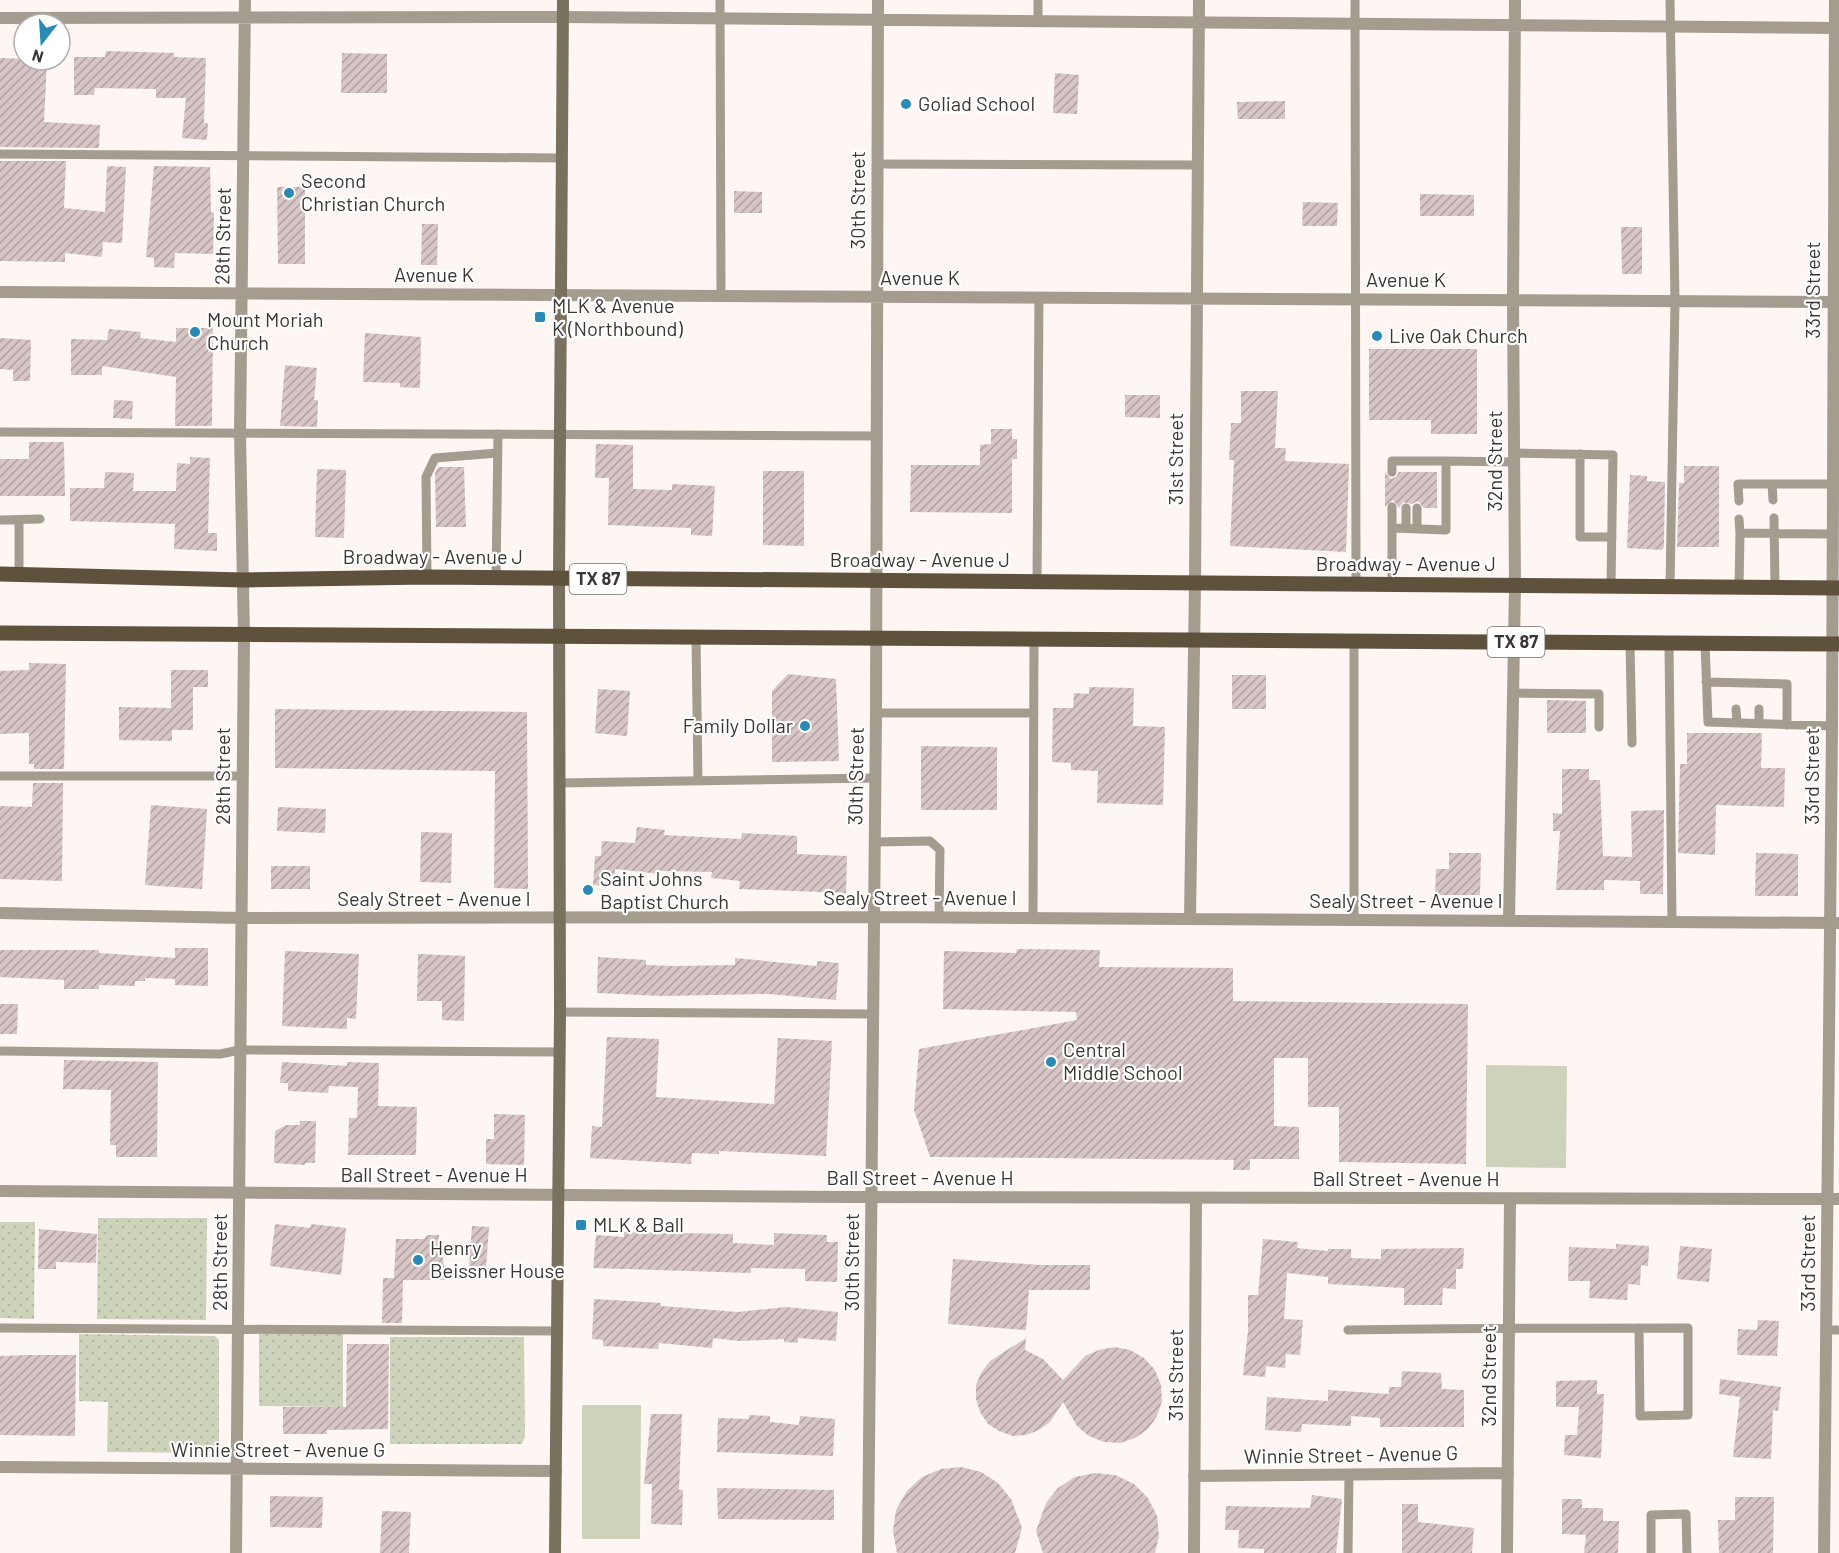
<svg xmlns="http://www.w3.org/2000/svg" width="1839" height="1553" font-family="Barlow,sans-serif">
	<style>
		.grass { fill: url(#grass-dots) }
		.park { fill: #cdd3ba }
		.building { fill: url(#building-hatch) }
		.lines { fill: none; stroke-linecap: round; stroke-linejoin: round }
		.service { stroke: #a39c8f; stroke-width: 9 }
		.minor { stroke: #a39c8f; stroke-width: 12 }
		.tertiary { stroke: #a39c8f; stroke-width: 12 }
		.secondary { stroke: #7a705e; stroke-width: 12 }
		.primary { stroke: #5e523c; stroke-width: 15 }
		.poi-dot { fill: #2b89b5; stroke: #fff; stroke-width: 2 }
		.labels { text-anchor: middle; stroke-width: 4.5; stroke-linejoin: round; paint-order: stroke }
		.shield { fill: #fff; stroke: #767270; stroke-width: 1.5 }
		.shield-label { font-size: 18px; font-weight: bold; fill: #3c3633 }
		.poi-label { font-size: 20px; fill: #3c3633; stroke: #fff; text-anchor: start }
		.street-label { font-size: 20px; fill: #3c3633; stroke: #fff }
	</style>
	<defs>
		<pattern id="grass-dots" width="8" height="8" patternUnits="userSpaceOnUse" patternTransform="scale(1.5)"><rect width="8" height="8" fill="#cdd3ba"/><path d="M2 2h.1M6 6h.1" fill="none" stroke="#b1b6a0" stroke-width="1.8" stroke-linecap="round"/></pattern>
		<pattern id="building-hatch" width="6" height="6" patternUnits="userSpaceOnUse" patternTransform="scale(1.5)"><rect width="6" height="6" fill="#d8c5c6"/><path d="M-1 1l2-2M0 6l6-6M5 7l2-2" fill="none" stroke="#b0a1a1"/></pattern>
	</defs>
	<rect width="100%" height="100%" fill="#fdf6f2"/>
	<path class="grass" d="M98 1218H207L206 1320 97 1319Z
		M0 1222H35L34 1319 0 1318Z
		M259 1333 343 1334V1407L259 1406Z
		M79 1334 215 1336 219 1340V1453L107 1452 108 1402 79 1401Z
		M390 1337H524L525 1436 522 1444H390Z"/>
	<path class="park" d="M1486 1065 1567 1066 1566 1168 1486 1167Z
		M582 1405H641L640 1539H582Z"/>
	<path class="building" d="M106 51 174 53V57L206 58 204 123H208L207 140 182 138 186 98H156V89L95 88 94 95H74V57H105Z
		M342 53 387 54V93H341Z
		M0 58 47 60 44 122 100 125 99 148 0 147Z
		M1055 73 1079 75 1077 114 1053 113Z
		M1285 101V119H1238L1237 102Z
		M0 161H66L64 208 105 212 107 166 126 167 122 243 103 242 102 257 65 253V262L0 261Z
		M154 166 210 167 211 212 214 213 213 254 175 253 174 268 154 267V258L146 257Z
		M277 187H305V264H278Z
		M734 191 762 192V213H734Z
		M1420 194 1474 195V216H1420Z
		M1303 202 1338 203 1337 226H1302Z
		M422 224H438L437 265H421Z
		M1621 227H1642V274H1622Z
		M176 328H213L212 426H175L176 377 102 366V375H71V339L107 340 109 329 141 332 140 338 176 342Z
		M365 333 421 337 420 388 400 387V383L363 382Z
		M0 338 31 340 30 381H13V370L0 369Z
		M1369 349H1477V434H1431V420H1369Z
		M285 365 317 368 314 400H318L317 427 280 426Z
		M1241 391H1278L1275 448H1286L1285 461 1349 464 1346 552 1230 546 1234 460H1229L1231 423H1241Z
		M1125 395H1160V418L1125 417Z
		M114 400 133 401 132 419 113 418Z
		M991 429H1012V439H1017V459H1012V513L910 512 911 465H980V445L991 444Z
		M29 442H64L65 496H0V459H29Z
		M596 444 633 445V489L672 490V484L715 486 712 536 691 535V528L608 525 609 478H595Z
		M190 457 210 458 208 533H217V551L174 549 175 524 70 521V488H104L105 472 134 473 133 491H176L177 463 190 464Z
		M1684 466H1719V547H1677L1679 483H1684Z
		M438 467H464L466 527H436L435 473Z
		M317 469 346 470 344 538 315 537Z
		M763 471H804V546L763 545Z
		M1385 472 1391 479 1396 477 1399 472H1437V508H1424L1418 501 1412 504 1403 502 1399 508 1393 500 1385 507Z
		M1630 475 1647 476V481L1665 482 1664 547 1662 550 1627 548Z
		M29 663 66 664 64 769H34V764H29V733L0 734V671L29 670Z
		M171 670H208V687H193V730H172V741L119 740V707L171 708Z
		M788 674 836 679 839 761 772 762V691Z
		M1232 675H1266V709H1232Z
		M1089 687 1134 688 1133 726 1165 727 1163 805 1097 803 1098 771 1071 770V763L1052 762 1053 708H1073L1074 693 1089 694Z
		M598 689 630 691 627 736 595 733Z
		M1547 700 1586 701V733H1547Z
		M275 709 527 712 528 889 494 888 495 771 275 768Z
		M1687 733H1762L1761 768H1785L1784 807 1716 805 1715 855 1678 853 1680 764H1687Z
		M921 746 997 747V810H921Z
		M1562 769H1589V780H1600L1603 856 1632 857 1631 811 1664 810 1663 894H1640V881L1604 880V890H1556L1560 831H1553V813L1562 814Z
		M33 783H63L62 881 0 879V806L32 807Z
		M151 805 207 809 202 889 145 885Z
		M278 807 326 809 325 833 277 831Z
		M637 827 665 830 664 835 741 839 742 833 797 836V854L847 856 846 893 739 889 740 881 711 878 712 872 660 871V874L615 869 614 886 593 885 595 856H601L602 841 635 843Z
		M421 832 452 833 451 883 420 882Z
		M1449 853H1481L1480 895H1435L1436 869H1449Z
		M1756 853 1798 854V896H1755Z
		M271 866H310V889H271Z
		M175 948H208V986L175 985V979L145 978V981H135V986L99 985V989H64V980L0 977V950H99V953L175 958Z
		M1017 949 1100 950 1099 967 1233 968V1001L1468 1004 1466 1164 1339 1162V1107H1308V1058H1274V1126L1299 1127V1159H1250V1170H1233L1234 1160 930 1157 914 1110 919 1049 1077 1020 1076 1012 943 1009 944 951 1016 953Z
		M285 951 359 954 356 1019 347 1018V1029L282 1026Z
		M418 954 465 956 464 1021 442 1020V1001H417Z
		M598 957 646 960V965L675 966 735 965V958L817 966V961L839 963 836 1000 769 994 662 996 597 993Z
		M0 1004H18L17 1034H0Z
		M607 1037 659 1039 656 1097 774 1104 778 1038 832 1041 826 1156 719 1151V1154L692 1153 691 1164 590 1158 592 1126 602 1127Z
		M64 1060 158 1062 157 1157H116V1145H110L111 1090 63 1089Z
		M282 1062 347 1066V1062L379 1063 378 1106 417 1107 416 1155H348L349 1118H357L358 1087 329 1086 328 1093 288 1091V1083H280Z
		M494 1114 525 1115 524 1165 486 1164V1139H494Z
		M300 1121H316L315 1163H305V1165L274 1163 275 1131 286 1125H300Z
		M275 1224 310 1228 311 1224 346 1228 341 1275 270 1266Z
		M472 1226 489 1227 486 1268 469 1267Z
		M39 1229 97 1234 96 1263 56 1262V1269H38Z
		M624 1232 733 1234V1243L774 1245V1233L827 1235V1242H838L837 1282 805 1281V1269L751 1268V1273L593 1268 596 1235 624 1237Z
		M427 1235H439V1252H442L446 1280H403L402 1323H382L383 1278H394L396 1239H424Z
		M1263 1239 1298 1242 1297 1248 1328 1251V1249H1351V1258L1381 1259V1249L1464 1248 1463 1269H1456V1289L1443 1288 1442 1305H1404V1288L1328 1284V1277L1287 1273 1284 1319 1303 1320 1300 1355 1286 1354 1285 1368 1266 1366 1265 1377 1243 1375 1248 1331V1295H1258Z
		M1616 1244 1649 1246 1648 1266 1641 1265 1640 1285 1628 1284 1627 1300 1589 1298 1590 1281H1568L1569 1247 1616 1249Z
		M1680 1246 1712 1249 1709 1282 1677 1279Z
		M953 1259 1040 1265H1090V1290H1029L1026 1330 948 1324Z
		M594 1299 661 1303V1306L738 1312 786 1307 838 1312 836 1341 798 1338V1343L784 1342V1339L739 1341 713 1338 712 1348 659 1343 658 1349 603 1346V1340L592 1339Z
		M1758 1320 1779 1321 1777 1356 1737 1355 1738 1329 1757 1330Z
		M1026 1338 1025 1350 1043 1359 1063 1380 1085 1356 1099 1350 1115 1347 1130 1350 1144 1358 1155 1370 1161 1385 1162 1401 1157 1416 1148 1429 1135 1438 1120 1443 1104 1442 1089 1436 1077 1426 1063 1402 1050 1422 1039 1430 1026 1435 1013 1436 999 1431 988 1424 980 1412 976 1399V1385L981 1373 990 1361Z
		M347 1344H389L388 1429 327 1430V1434H283V1407H346Z
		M28 1355H76L75 1436 0 1435V1356Z
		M1402 1371 1441 1373 1442 1389 1464 1390V1427H1380V1418L1351 1416V1426L1302 1424 1301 1432 1265 1430 1267 1397 1328 1401V1390L1389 1394V1387H1401Z
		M1720 1379 1781 1387 1778 1411 1773 1410 1771 1459 1733 1457 1740 1397 1719 1394Z
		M1597 1380V1394H1604L1601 1458 1564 1455 1565 1435H1577L1579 1407H1556V1381Z
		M651 1414H682L679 1490H683L682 1525 651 1524 652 1484H644Z
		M749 1415 770 1416V1422L799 1425 800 1416 835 1419 833 1456 717 1452 718 1418 749 1419Z
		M961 1467 981 1472 998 1483 1011 1499 1022 1528 1015 1553H897L893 1531 896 1510 907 1491 922 1477 941 1469Z
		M1095 1473 1115 1475 1134 1484 1148 1498 1157 1516 1159 1536 1155 1553H1043L1036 1531 1046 1503 1058 1488 1075 1477Z
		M717 1488 834 1490V1520L718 1519Z
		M1312 1495 1342 1499 1336 1553H1264V1549L1238 1548 1239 1530H1225L1226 1506 1310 1508Z
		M270 1496 323 1497 322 1528 270 1527Z
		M1735 1497H1774L1773 1553H1719L1718 1520H1735Z
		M1562 1499H1582V1508H1603V1521H1619L1618 1553H1584L1586 1535 1562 1534Z
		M1402 1504H1418V1522L1474 1528 1472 1553H1402Z
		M382 1511 411 1512 409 1553H380Z"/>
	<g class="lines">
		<path class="service" d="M720 0 721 296
			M1355 0 1356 584
			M1038 21V0
			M0 154 562 158
			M877 164 1197 165
			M0 432 876 436
			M1514 453 1613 455 1611 586
			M1580 454V537H1612
			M1392 472V461H1446
			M1772 484 1773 500
			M1739 501 1738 484H1832
			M1392 507V528
			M1417 508V529
			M1774 518 1775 587
			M1739 519 1740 533 1832 534
			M0 520 40 519
			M1406 528V508
			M19 574V520
			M427 577 426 477 435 458 498 453
			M496 578 498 434
			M1037 582 1039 298
			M1392 585V528L1446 530V461L1515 462
			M1670 587 1675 301 1670 0
			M1739 587 1740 533
			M696 638 698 781
			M1630 642 1632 743
			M1669 643 1672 922
			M1705 643 1708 722 1832 726
			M1706 682 1787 684V725
			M1513 693 1599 694V727
			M1736 709 1737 723
			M876 713H1034
			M1759 724V709
			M0 776H243
			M559 783 875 778
			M874 842 930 841 940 850 939 917
			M1033 918 1034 639
			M1354 920V641
			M560 1012 873 1014
			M0 1051 220 1054 240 1050 559 1052
			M0 1328 557 1331
			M1348 1330C1461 1328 1575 1328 1688 1328V1415L1640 1416 1639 1328
			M1828 1330H1839
			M1348 1553 1349 1474
			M1651 1553V1515L1686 1514 1687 1553"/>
		<path class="minor" d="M0 18 563 17 1839 28
			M0 292 1839 302
			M0 913 241 918 874 917 1839 923
			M1190 919 1195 583 1199 0
			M1509 921 1515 586 1513 300 1515 0
			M0 1467 556 1471
			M1194 1476 1508 1473
			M236 1553 244 635 240 433 245 0
			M868 1553 876 713 878 0
			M1194 1553 1196 1198
			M1507 1553 1510 1199"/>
		<path class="tertiary" d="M0 1191 848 1197 1839 1199
			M1824 1553 1832 726 1835 0"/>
		<path class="secondary" d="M555 1553 560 1012 559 578 563 0"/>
		<path class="primary" d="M0 574 244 580 427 577 1839 588
			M0 633 1839 644"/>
	</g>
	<g class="poi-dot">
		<circle cx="906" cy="104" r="6"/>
		<circle cx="289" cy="193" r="6"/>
		<rect x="534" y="311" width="12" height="12" rx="3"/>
		<circle cx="195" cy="332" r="6"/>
		<circle cx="1377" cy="336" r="6"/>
		<circle cx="805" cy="726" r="6"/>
		<circle cx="588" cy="890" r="6"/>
		<circle cx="1051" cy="1062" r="6"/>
		<rect x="575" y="1219" width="12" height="12" rx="3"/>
		<circle cx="418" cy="1260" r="6"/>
	</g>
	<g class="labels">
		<g class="shield">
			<rect x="569.5" y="564" width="57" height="30" rx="4.5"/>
			<rect x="1487.5" y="627" width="57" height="30" rx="4.5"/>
		</g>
		<g class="shield-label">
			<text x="598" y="585">TX 87</text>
			<text x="1516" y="648">TX 87</text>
		</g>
		<g class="poi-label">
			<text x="918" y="111">Goliad School</text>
			<text x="301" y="188">Second<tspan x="301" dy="23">Christian Church</tspan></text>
			<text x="552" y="313">MLK &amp; Avenue<tspan x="552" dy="23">K (Northbound)</tspan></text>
			<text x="207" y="327">Mount Moriah<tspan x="207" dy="23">Church</tspan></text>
			<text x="1389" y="343">Live Oak Church</text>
			<text x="793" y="733" text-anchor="end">Family Dollar</text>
			<text x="600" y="886">Saint Johns<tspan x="600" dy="23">Baptist Church</tspan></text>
			<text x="1063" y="1057">Central<tspan x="1063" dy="23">Middle School</tspan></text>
			<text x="593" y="1232">MLK &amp; Ball</text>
			<text x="430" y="1255">Henry<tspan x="430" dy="23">Beissner House</tspan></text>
		</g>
		<g class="street-label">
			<text transform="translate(858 200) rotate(-90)" y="7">30th Street</text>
			<text transform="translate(223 236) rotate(-89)" y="7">28th Street</text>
			<text x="434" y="282">Avenue K</text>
			<text x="920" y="285">Avenue K</text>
			<text x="1406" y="287">Avenue K</text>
			<text transform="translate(1813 290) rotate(-90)" y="7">33rd Street</text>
			<text transform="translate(1176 459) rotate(-90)" y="7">31st Street</text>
			<text transform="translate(1495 461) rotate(-90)" y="7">32nd Street</text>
			<text x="433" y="564">Broadway - Avenue J</text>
			<text x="920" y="567">Broadway - Avenue J</text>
			<text x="1406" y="571">Broadway - Avenue J</text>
			<text transform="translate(223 776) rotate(-90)" y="7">28th Street</text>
			<text transform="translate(856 776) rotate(-89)" y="7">30th Street</text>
			<text transform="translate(1812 776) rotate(-90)" y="7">33rd Street</text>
			<text x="920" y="905">Sealy Street - Avenue I</text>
			<text x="434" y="906">Sealy Street - Avenue I</text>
			<text x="1406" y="908">Sealy Street - Avenue I</text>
			<text x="434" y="1182">Ball Street - Avenue H</text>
			<text x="920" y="1185">Ball Street - Avenue H</text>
			<text x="1406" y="1186">Ball Street - Avenue H</text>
			<text transform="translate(220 1262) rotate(-90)" y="7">28th Street</text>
			<text transform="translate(852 1262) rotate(-90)" y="7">30th Street</text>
			<text transform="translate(1808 1263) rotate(-90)" y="7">33rd Street</text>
			<text transform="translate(1176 1375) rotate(-90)" y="7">31st Street</text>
			<text transform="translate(1489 1376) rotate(-90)" y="7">32nd Street</text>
			<text x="278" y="1457">Winnie Street - Avenue G</text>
			<text transform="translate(1351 1455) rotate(-1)" y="7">Winnie Street - Avenue G</text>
		</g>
	</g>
	<g transform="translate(42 42) rotate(197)"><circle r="28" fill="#ffffff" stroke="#b1afad" stroke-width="1.5"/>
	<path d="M0-4.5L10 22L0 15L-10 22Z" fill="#2b89b5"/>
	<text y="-9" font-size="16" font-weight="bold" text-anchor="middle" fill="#3c3633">N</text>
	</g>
</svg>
